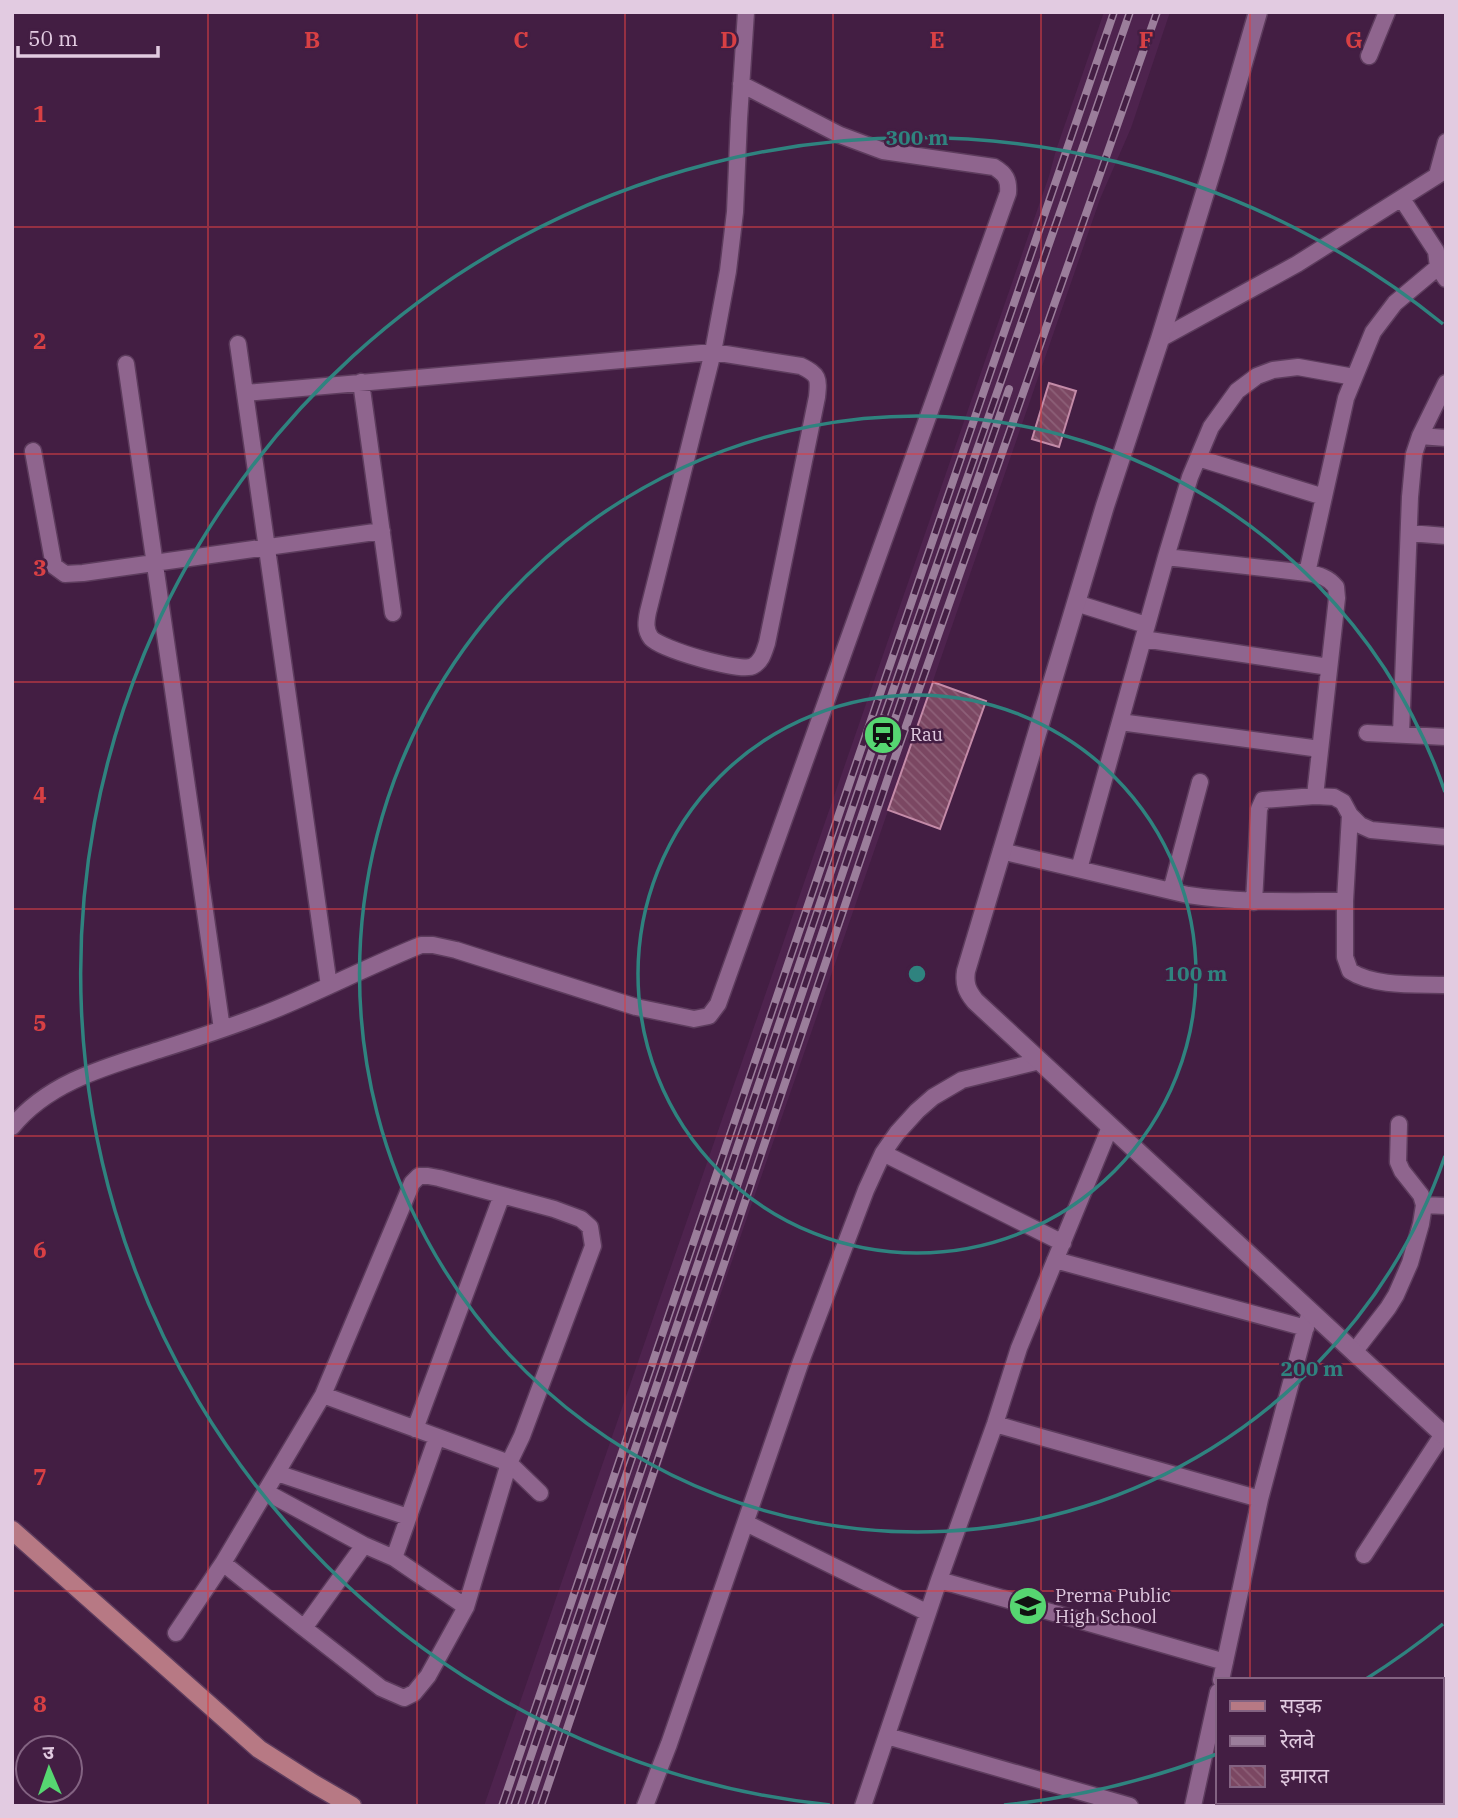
<svg xmlns="http://www.w3.org/2000/svg" width="1458" height="1818" font-family="'IBM Plex Serif','Noto Sans Devanagari',serif">
	<style>
		.built { fill: #4e234e }
		.building { fill: url(#building-back-hatch); stroke: #c48ba8; stroke-width: 2 }
		.lines { fill: none; stroke-linecap: round; stroke-linejoin: round }
		.street-casing { stroke: #5d3c5d; stroke-width: 19 }
		.secondary-casing { stroke: #5d3c5d; stroke-width: 21 }
		.primary-casing { stroke: #5d3c5d; stroke-width: 21 }
		.street { stroke: #8f658e; stroke-width: 16 }
		.secondary { stroke: #8f658e; stroke-width: 18 }
		.primary { stroke: #b77984; stroke-width: 18 }
		.rail-casing { stroke: #9b7e9b; stroke-width: 8 }
		.rail { stroke: #431e43; stroke-width: 5; stroke-dasharray: 16; stroke-linecap: butt }
		.grid { fill: none; stroke: #d84044; stroke-width: 2; stroke-opacity: 0.55 }
		.ring { fill: none; stroke: #2f837f; stroke-width: 3.5 }
		.labels { text-anchor: middle; stroke-width: 5; stroke-linejoin: round; paint-order: stroke }
		.poi-label { font-size: 18px; fill: #e2cbe1; stroke: #431e43; text-anchor: start }
		.grid-label { font-size: 23px; text-anchor: middle; font-weight: bold; fill: #d84044; stroke: #431e43; stroke-width: 5; stroke-linejoin: round; paint-order: stroke }
		.centre { fill: #2f837f; stroke: #431e43; stroke-width: 3.5 }
		.ring-label { font-size: 21px; text-anchor: middle; font-weight: bold; fill: #2f837f; stroke: #431e43; stroke-width: 5; stroke-linejoin: round; paint-order: stroke }
	</style>
	<defs>
		<pattern id="building-back-hatch" width="6" height="6" patternUnits="userSpaceOnUse" patternTransform="scale(1.75)"><rect width="6" height="6" fill="#7b4762"/><path d="M-1 5l2 2M0 0l6 6M5-1l2 2" fill="none" stroke="#8d6078"/></pattern>
	</defs>
	<rect width="100%" height="100%" fill="#431e43"/>
	<path class="built" d="M1104 12H1170L1131 128 1100 199 548 1792 546 1806H484L1049 176 1056 150Z"/>
	<path class="building" d="M1049 383 1076 391 1059 447 1032 439Z
		M933 682 986 701 940 829 888 810Z"/>
	<g class="lines">
		<g class="street-casing">
			<path id="street" d="M1369 56 1387 12
				M1437 175 1446 142
				M1402 199 1436 251 1438 267 1446 279
				M1160 339 1297 264 1446 170
				M238 344 329 986
				M126 364 222 1029
				M361 382 393 613
				M245 393 713 352 801 366C819 375 819 378 817 397L767 643C764 652 762 661 753 666 741 673 661 649 651 638 645 630 646 622 648 612L713 352 728 271 735 212 739 119 746 12
				M1420 436 1446 438
				M33 451 54 566 65 574 83 573 382 531
				M1198 458 1324 497
				M1409 533 1446 536
				M1166 557 1307 573C1319 575 1328 577 1336 587L1337 598 1315 796
				M1307 573 1346 398 1373 332 1395 303 1438 267
				M1076 603 1146 625
				M1143 639 1329 667
				M1120 722 1320 749
				M1367 733 1446 737
				M1401 734 1410 497 1414 454 1420 436 1446 383
				M1350 815 1345 901V957L1350 971C1374 987 1417 984 1446 985
				M1001 851 1188 895C1240 903 1292 901 1345 901
				M1079 869 1166 557 1190 477 1211 427 1237 391 1257 376 1273 370 1298 367 1354 377
				M1171 891 1200 782
				M1254 902 1259 809 1263 800 1315 796 1334 797 1343 802 1350 815 1360 825 1371 830 1446 837
				M12 1127C49 1081 109 1066 162 1049 200 1037 237 1025 274 1010 323 990 371 965 421 945H433L456 950 636 1007 694 1019 709 1016 718 1004 1008 193C1009 180 1006 174 994 167L883 151 840 135 741 84
				M883 1153 1063 1243
				M1424 1205 1446 1206
				M1055 1260 1306 1328
				M1354 1352 1388 1308 1396 1295 1410 1263 1421 1224 1424 1205 1421 1195 1402 1171 1398 1162 1399 1124
				M995 1424 1260 1499
				M415 1429 502 1195
				M277 1473 408 1517
				M266 1492 364 1545 394 1558 466 1607 509 1463 323 1395
				M746 1523 928 1613
				M1364 1555 1443 1434
				M394 1558 437 1437
				M223 1563 323 1395 412 1183 419 1176H428L439 1178 554 1209 581 1219 590 1227 593 1246 522 1436 509 1463 540 1493
				M939 1580 1225 1662
				M304 1628 381 1688 404 1698 414 1693 428 1676 466 1607
				M176 1633 223 1563 304 1628 364 1545
				M1221 1680 1260 1499 1310 1311
				M887 1736 1130 1806
				M645 1806 669 1744 800 1364 866 1190 883 1153 897 1133 917 1111 933 1097 962 1080 1040 1061
				M863 1806 939 1580 995 1424 1019 1348 1110 1127
				M1193 1806 1218 1692"/>
		</g>
		<g class="secondary-casing">
			<path id="secondary" d="M1258 12 1215 160 1160 339 1105 506 966 971C964 984 967 991 975 1001L1446 1437"/>
		</g>
		<g class="primary-casing">
			<path id="primary" d="M12 1530 259 1749 314 1784 352 1806"/>
		</g>
		<use href="#street" class="street"/>
		<use href="#secondary" class="secondary"/>
		<use href="#primary" class="primary"/>
		<g class="rail-casing">
			<path id="rail" d="M502 1806 858 758 1114 12
				M514 1806 868 762 1130 12
				M528 1806 878 768 1009 389
				M541 1806 891 769 1157 12"/>
		</g>
		<use href="#rail" class="rail"/>
	</g>
	<path class="grid" d="M208 12V1806M417 12V1806M625 12V1806M833 12V1806M1041 12V1806M1250 12V1680M12 227H1446M12 454H1446M12 682H1446M12 909H1446M12 1136H1446M12 1364H1446M12 1591H1446M1250 1802V1806"/>
	<g class="ring">
		<circle cx="917" cy="974" r="279"/>
		<path d="M1445 1156A558 558 0 1 1 1445 792"/>
		<path d="M1443 1624A836 836 0 0 1 1366 1679M1217 1754A836 836 0 0 1 1004 1805M830 1805A836 836 0 1 1 1443 324"/>
	</g>
	<defs>
		<g id="station-disc" transform="scale(2.0125)"><circle r="9.5" fill="#56d671" stroke="#431e43"/><path d="M-3-6H3Q5-6 5-4V2Q5 4 3 4L4.5 6H3L1.5 4h-3L-3 6H-4.5L-3 4Q-5 4-5 2V-4Q-5-6-3-6ZM-3.5-4v3h7v-3ZM-3.5 1v1.5H-2V1ZM2 1v1.5H3.5V1Z" fill="#111"/></g>
		<g id="school-disc" transform="scale(2.0125)"><circle r="9.5" fill="#56d671" stroke="#431e43"/><path d="M0-5L7-2L0 1L-7-2ZM-4 1L0 2.5L4 1V4Q0 6-4 4Z" fill="#111"/></g>
	</defs>
	<g fill-rule="evenodd">
		<use href="#station-disc" x="883" y="735"/>
		<use href="#school-disc" x="1028" y="1606"/>
	</g>
	<g class="labels">
		<g class="poi-label">
			<text x="910" y="741">Rau</text>
			<text x="1055" y="1602">Prerna Public<tspan x="1055" dy="21">High School</tspan></text>
		</g>
	</g>
	<g class="grid-label">
		<text x="312" y="48">B</text>
		<text x="521" y="48">C</text>
		<text x="729" y="48">D</text>
		<text x="937" y="48">E</text>
		<text x="1146" y="48">F</text>
		<text x="1354" y="48">G</text>
		<text x="40" y="122">1</text>
		<text x="40" y="349">2</text>
		<text x="40" y="576">3</text>
		<text x="40" y="803">4</text>
		<text x="40" y="1031">5</text>
		<text x="40" y="1258">6</text>
		<text x="40" y="1485">7</text>
		<text x="40" y="1712">8</text>
	</g>
	<circle cx="917" cy="974" r="10" class="centre"/>
	<g class="ring-label">
		<text x="917" y="145">300 m</text>
		<text x="1196" y="981">100 m</text>
		<text x="1312" y="1376">200 m</text>
	</g>
	<rect width="1458" height="1818" fill="none" stroke="#e2cbe1" stroke-width="28"/>
	<rect x="1216" y="1678" width="228" height="126" fill="#431e43" stroke="#836382" stroke-width="2"/>
	<rect x="1230" y="1701" width="35" height="10" fill="#b77984" stroke="#836382" stroke-width="2"/>
	<text x="1280" y="1713" font-size="21" fill="#e2cbe1">सड़क</text>
	<rect x="1230" y="1736" width="35" height="10" fill="#9b7e9b" stroke="#836382" stroke-width="2"/>
	<text x="1280" y="1748" font-size="21" fill="#e2cbe1">रेलवे</text>
	<rect x="1230" y="1766" width="35" height="21" fill="url(#building-back-hatch)" stroke="#836382" stroke-width="2"/>
	<text x="1280" y="1783" font-size="21" fill="#e2cbe1">इमारत</text>
	<g transform="translate(49 1769) rotate(358)"><circle r="33" fill="#431e43" stroke="#836382" stroke-width="2"/>
	<path d="M0-5L12 26L0 18L-12 26Z" fill="#56d671"/>
	<text y="-10" font-size="19" font-weight="bold" text-anchor="middle" fill="#e2cbe1">उ</text>
	</g>
	<path d="M18 46v10h140v-10" fill="none" stroke="#e2cbe1" stroke-width="3.5"/>
	<text x="28" y="46" font-size="21" fill="#e2cbe1" stroke="#431e43" stroke-width="5" paint-order="stroke">50 m</text>
</svg>
